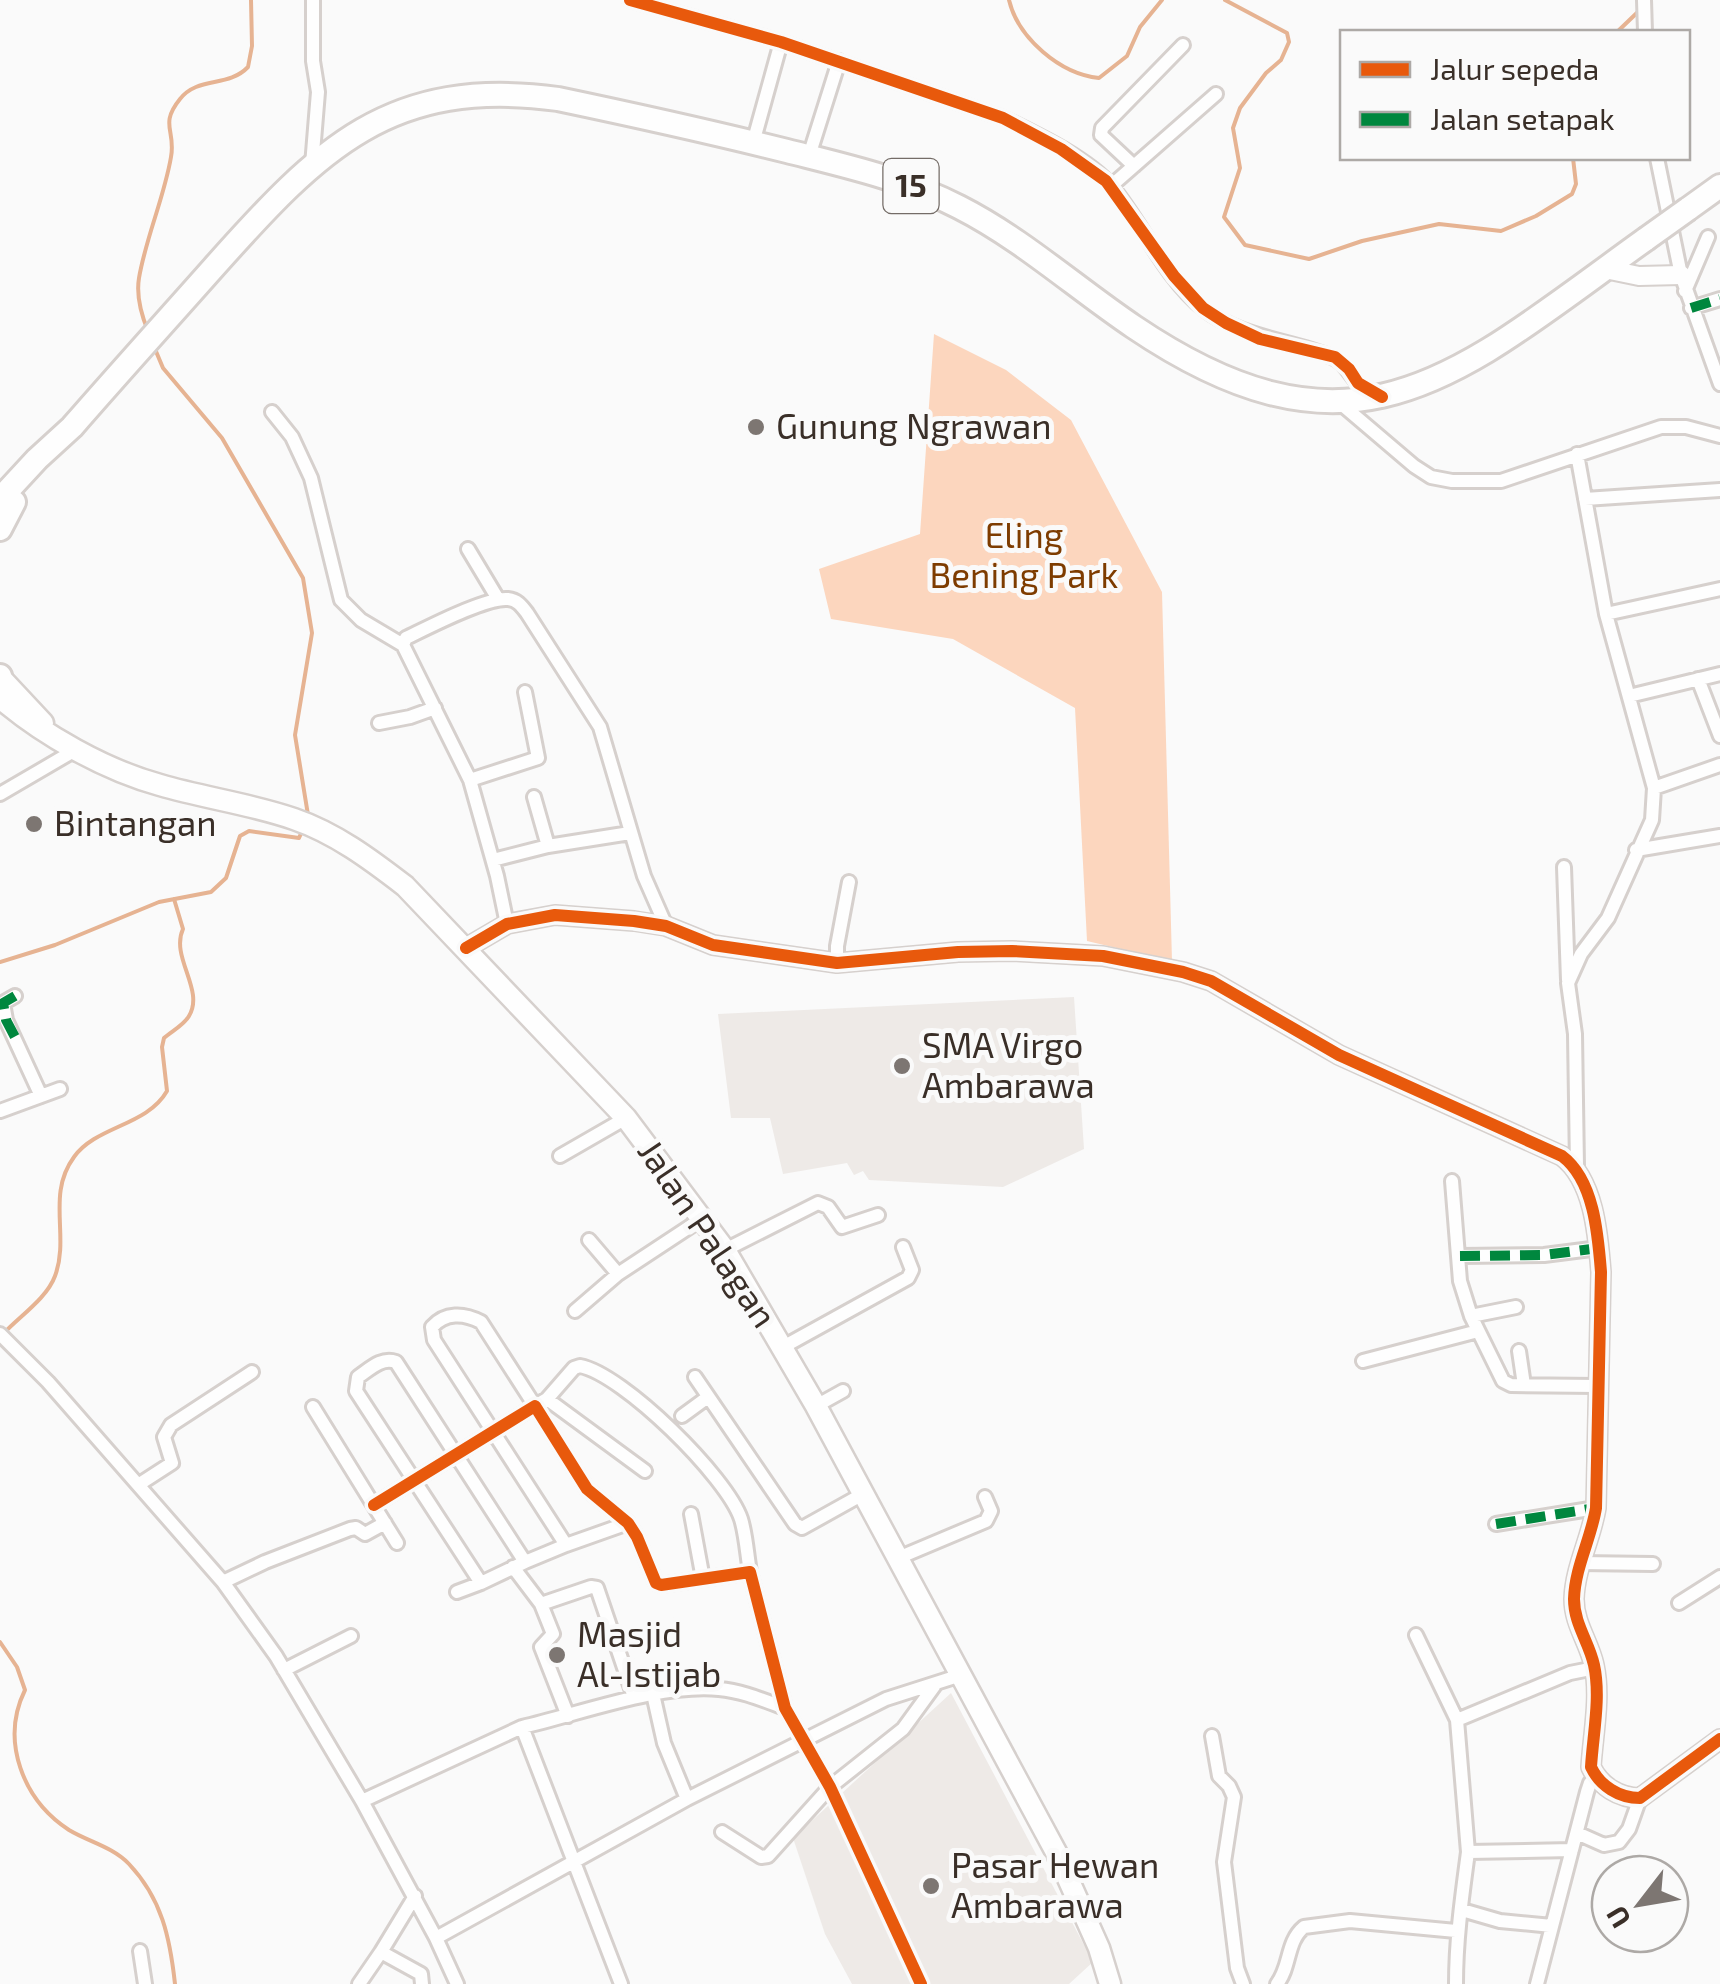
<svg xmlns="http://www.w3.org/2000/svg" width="1720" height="1984" font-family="'Exo 2',sans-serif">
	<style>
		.built { fill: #eeeae7 }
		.green { fill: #fcd6be }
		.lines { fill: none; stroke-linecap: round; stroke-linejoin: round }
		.stream { stroke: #e6b392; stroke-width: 4 }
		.street-casing { stroke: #d6d0cd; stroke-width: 18 }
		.secondary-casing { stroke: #d6d0cd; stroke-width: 22 }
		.primary-casing { stroke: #d6d0cd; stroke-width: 25 }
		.highway-casing { stroke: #d6d0cd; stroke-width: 28 }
		.street { stroke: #fefefe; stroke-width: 12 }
		.secondary { stroke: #fefefe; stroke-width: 18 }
		.primary { stroke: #fefefe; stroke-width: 20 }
		.highway { stroke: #fefefe; stroke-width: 22 }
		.highway-bridge-casing { stroke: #d6d0cd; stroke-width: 28; stroke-linecap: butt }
		.highway-bridge { stroke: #fefefe; stroke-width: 22 }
		.quiet { stroke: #00873e; stroke-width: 10; stroke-dasharray: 20 10; stroke-linecap: butt }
		.cycleway-casing { stroke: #fafafa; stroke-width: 19 }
		.cycleway { stroke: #e8590c; stroke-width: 12 }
		.poi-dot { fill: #7d7672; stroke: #fafafa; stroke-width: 4 }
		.labels { text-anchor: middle; stroke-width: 10; stroke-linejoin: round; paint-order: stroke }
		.shield { fill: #fafafa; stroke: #746c67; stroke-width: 2.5 }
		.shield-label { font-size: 32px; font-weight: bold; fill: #3a2f28 }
		.poi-label { font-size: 35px; fill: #3a2f28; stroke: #fafafa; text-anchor: start }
		.park-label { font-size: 35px; fill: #7e3c00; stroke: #fafafa }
		.street-label { font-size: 35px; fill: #3a2f28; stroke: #fafafa }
	</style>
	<rect width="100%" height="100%" fill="#fafafa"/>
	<path class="built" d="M1074 997 1084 1149 1003 1187 869 1180 863 1171 854 1175 847 1163 783 1174 770 1118H731L718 1014Z
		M951 1693 1093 1962 1069 1984H852L825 1934 793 1838Z"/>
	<path class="green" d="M934 334 1006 370 1071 420 1162 592 1172 961 1087 941 1075 708 953 639 831 619 819 569 920 534Z"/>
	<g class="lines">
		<path class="stream" d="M1009 0C1018 38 1060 74 1099 78L1127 56 1140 27 1162 0
			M1225 0 1287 33 1289 42 1281 60 1266 73 1240 108 1233 128 1240 168 1224 217 1245 245 1309 259 1362 241 1439 224 1501 231 1536 216 1572 194 1576 184 1573 158
			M1617 32 1642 8
			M148 331C141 314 136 296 139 278 146 237 164 198 171 157 176 130 159 125 180 99 198 76 228 88 248 67L252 46 251 0
			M155 349 163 368 222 438 303 578 312 633 295 735 308 815
			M0 962 55 945 159 902 211 892 226 878 240 836 249 831 299 838 303 829
			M4 1333C20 1316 47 1298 55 1276 70 1236 46 1195 74 1157 96 1126 147 1126 167 1091L162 1047 164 1038C172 1031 184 1025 189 1016 205 990 170 957 183 929L174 899
			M0 1642 17 1667 25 1690C0 1741 23 1800 69 1830 89 1842 113 1847 129 1864 162 1899 170 1938 175 1984"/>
		<g class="street-casing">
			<path id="street" d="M630 0 781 42 1003 118C1036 134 1089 159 1112 187 1143 225 1165 278 1204 309 1243 339 1288 339 1332 357 1345 362 1349 374 1358 383 1363 387 1372 391 1378 394
				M1644 0 1645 32
				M753 143 781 42
				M809 156 839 61
				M1657 158 1681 275 1720 384
				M312 165 318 92 313 61V0
				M1134 166 1101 135 1102 128 1183 45
				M1111 186 1216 94
				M1685 291 1708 237
				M1691 308 1720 299
				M1340 403 1414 466 1431 477 1452 481H1501L1661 427H1686L1720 436
				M272 412 292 437 311 478 341 600 361 620 403 645
				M1577 454 1606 614 1654 788 1652 820 1608 918 1581 954 1568 983 1575 1034 1577 1167
				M1585 499 1720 490
				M468 549 498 599
				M1606 614 1720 589
				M1698 679 1720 736
				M1629 696 1720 674
				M379 723 410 717 435 708
				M470 780 538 758 525 692
				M1654 788 1720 765
				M0 794 77 749
				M534 797 548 846
				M1636 850 1720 836
				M493 860 548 846 630 833
				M1564 867 1568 980
				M507 924 497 876 470 780 403 645 406 638C427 628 486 597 508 599 517 600 521 605 527 613L600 727 644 876 666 926
				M837 963V946L849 882
				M15 996 3 1003 6 1020 41 1096
				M0 1111 60 1089
				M560 1156 626 1118
				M1452 1181 1460 1281 1471 1316 1503 1381 1511 1385 1597 1386
				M589 1240 618 1274
				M725 1250 818 1203 828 1207 842 1227 878 1215
				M1460 1256 1544 1255 1599 1248
				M575 1311 618 1274 703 1218
				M1471 1316 1516 1307
				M0 1334 48 1382 223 1582 276 1656 362 1801
				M783 1347 908 1278 912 1270 903 1247
				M1519 1351 1524 1385
				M1363 1361 1478 1331
				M695 1377 795 1524 802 1528 863 1494
				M547 1399 574 1368 580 1366C623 1374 727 1477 741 1519 746 1535 747 1555 750 1572
				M816 1406 843 1391
				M313 1407 397 1543
				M682 1416 708 1397
				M138 1485 172 1463 164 1437 171 1425 252 1372
				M374 1505 535 1406 587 1489 628 1523 637 1537 656 1583 661 1585 750 1572 785 1708 830 1787 921 1984
				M691 1514 703 1579
				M628 1523 566 1545 434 1340 432 1327C445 1312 464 1313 481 1322L535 1406 547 1399 645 1471
				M1496 1524 1596 1508
				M898 1558 986 1521 991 1511 985 1497
				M525 1562 481 1583 356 1391 358 1377C370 1369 381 1357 396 1362L525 1562 566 1545
				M1580 1563 1653 1564
				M513 1567 541 1604 553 1634 541 1647 568 1716
				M223 1582 265 1562 350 1529 356 1528 365 1534 385 1523
				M457 1592 481 1583
				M1679 1603 1720 1577
				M541 1604 591 1587 597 1588 634 1697
				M1416 1635 1457 1720 1468 1852
				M284 1670 351 1636
				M653 1694 664 1743 687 1799
				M1457 1720 1570 1673 1595 1668
				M1212 1736 1219 1776 1229 1786 1234 1797 1224 1862 1237 1968 1243 1984
				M722 1832 761 1857 768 1856 830 1787 903 1729 935 1685
				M1577 1833 1604 1845 1619 1842 1629 1829 1640 1798
				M415 1896 381 1952 421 1974 422 1984
				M1462 1910 1500 1921 1552 1926
				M436 1938 362 1801 522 1727
				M140 1951 145 1984
				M359 1984 381 1952
				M457 1984 436 1938 687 1799 886 1699 961 1675
				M621 1984 522 1727C579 1714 662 1683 719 1689 742 1691 763 1700 785 1708
				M1277 1984C1291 1966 1286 1942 1304 1927L1350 1921 1456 1931
				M1456 1984C1456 1939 1462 1897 1468 1852L1572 1850
				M1537 1984 1587 1792 1590 1783 1596 1778"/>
		</g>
		<g class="secondary-casing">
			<path id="secondary" d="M1605 269 1639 276 1681 275
				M466 948 507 924 555 915 634 921 666 926 713 945 837 963 958 952 1012 951 1103 956 1183 972 1211 981 1339 1055 1562 1156C1594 1180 1598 1234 1601 1272L1596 1508C1591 1539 1575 1567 1574 1599 1574 1624 1589 1642 1594 1665 1601 1697 1593 1734 1591 1767 1600 1786 1619 1798 1640 1798L1720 1739"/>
		</g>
		<g class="primary-casing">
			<path id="primary" d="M0 677 43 723
				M0 698C43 735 105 770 160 785 204 798 251 804 294 819 335 833 370 859 405 886L626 1118 725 1250 816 1406 1057 1854 1099 1948 1110 1984"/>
		</g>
		<g class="highway-casing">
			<path id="highway" d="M1688 209 1720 186
				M0 499 37 459 72 427C119 373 167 320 214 267 319 149 390 76 558 99 634 115 711 132 787 151 846 166 905 179 959 207 1022 239 1076 288 1134 327 1358 478 1459 373 1646 239
				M0 529 14 502
				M0 676V677"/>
		</g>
		<use href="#street" class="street"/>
		<use href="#secondary" class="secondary"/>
		<use href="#primary" class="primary"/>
		<use href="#highway" class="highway"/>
		<g class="highway-bridge-casing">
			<path id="highway-bridge" d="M1646 239 1688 209"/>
		</g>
		<use href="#highway-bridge" class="highway-bridge"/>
		<path class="quiet" d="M1691 308 1720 299
			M15 996 3 1003 6 1020 16 1039
			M1460 1256 1544 1255 1599 1248
			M1496 1524 1596 1508"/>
		<g class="cycleway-casing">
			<path id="cycleway" d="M630 0 781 42 1003 118 1061 149 1106 181 1174 276 1203 308 1226 323 1260 339 1335 357 1349 369 1358 383 1382 397
				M466 948 507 924 555 915 634 921 666 926 713 945 837 963 958 952 1012 951 1103 956 1183 972 1211 981 1339 1055 1562 1156C1594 1180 1598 1234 1601 1272L1596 1508C1591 1539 1575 1567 1574 1599 1574 1624 1589 1642 1594 1665 1601 1697 1593 1734 1591 1767 1600 1786 1619 1798 1640 1798L1720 1739
				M374 1505 535 1406 587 1489 628 1523 637 1537 656 1583 661 1585 750 1572 785 1708 830 1787 921 1984"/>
		</g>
		<use href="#cycleway" class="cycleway"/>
	</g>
	<g class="poi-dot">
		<circle cx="756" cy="427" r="10"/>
		<circle cx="34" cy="824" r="10"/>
		<circle cx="902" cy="1066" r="10"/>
		<circle cx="557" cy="1655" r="10"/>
		<circle cx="931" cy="1886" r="10"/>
	</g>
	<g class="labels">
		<rect class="shield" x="883.5" y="159" width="55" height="54" rx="8"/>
		<g class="shield-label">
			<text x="911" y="197">15</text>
		</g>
		<g class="poi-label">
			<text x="776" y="439">Gunung Ngrawan</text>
			<text x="54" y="836">Bintangan</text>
			<text x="922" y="1058">SMA Virgo<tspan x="922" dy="40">Ambarawa</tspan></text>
			<text x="577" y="1647">Masjid<tspan x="577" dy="40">Al-Istijab</tspan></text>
			<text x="951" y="1878">Pasar Hewan<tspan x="951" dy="40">Ambarawa</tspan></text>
		</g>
		<g class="park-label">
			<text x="1024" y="548">Eling<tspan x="1024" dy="40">Bening Park</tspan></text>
		</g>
		<g class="street-label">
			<text transform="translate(707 1234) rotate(56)" y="12">Jalan Palagan</text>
		</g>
	</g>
	<rect x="1340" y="30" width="350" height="130" fill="#fafafa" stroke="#ada9a6" stroke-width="2.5"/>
	<rect x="1360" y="62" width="50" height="15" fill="#e8590c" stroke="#ada9a6" stroke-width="2.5"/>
	<text x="1430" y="80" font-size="30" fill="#3a2f28">Jalur sepeda</text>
	<rect x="1360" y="112" width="50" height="15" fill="#00873e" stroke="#ada9a6" stroke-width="2.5"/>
	<text x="1430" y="130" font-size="30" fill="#3a2f28">Jalan setapak</text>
	<g transform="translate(1640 1904) rotate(239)"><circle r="48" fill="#fafafa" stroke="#ada9a6" stroke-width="2.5"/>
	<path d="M0-8L18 38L0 25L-18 38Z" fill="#7d7672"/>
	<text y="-15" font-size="28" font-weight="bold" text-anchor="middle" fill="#3a2f28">U</text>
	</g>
</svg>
